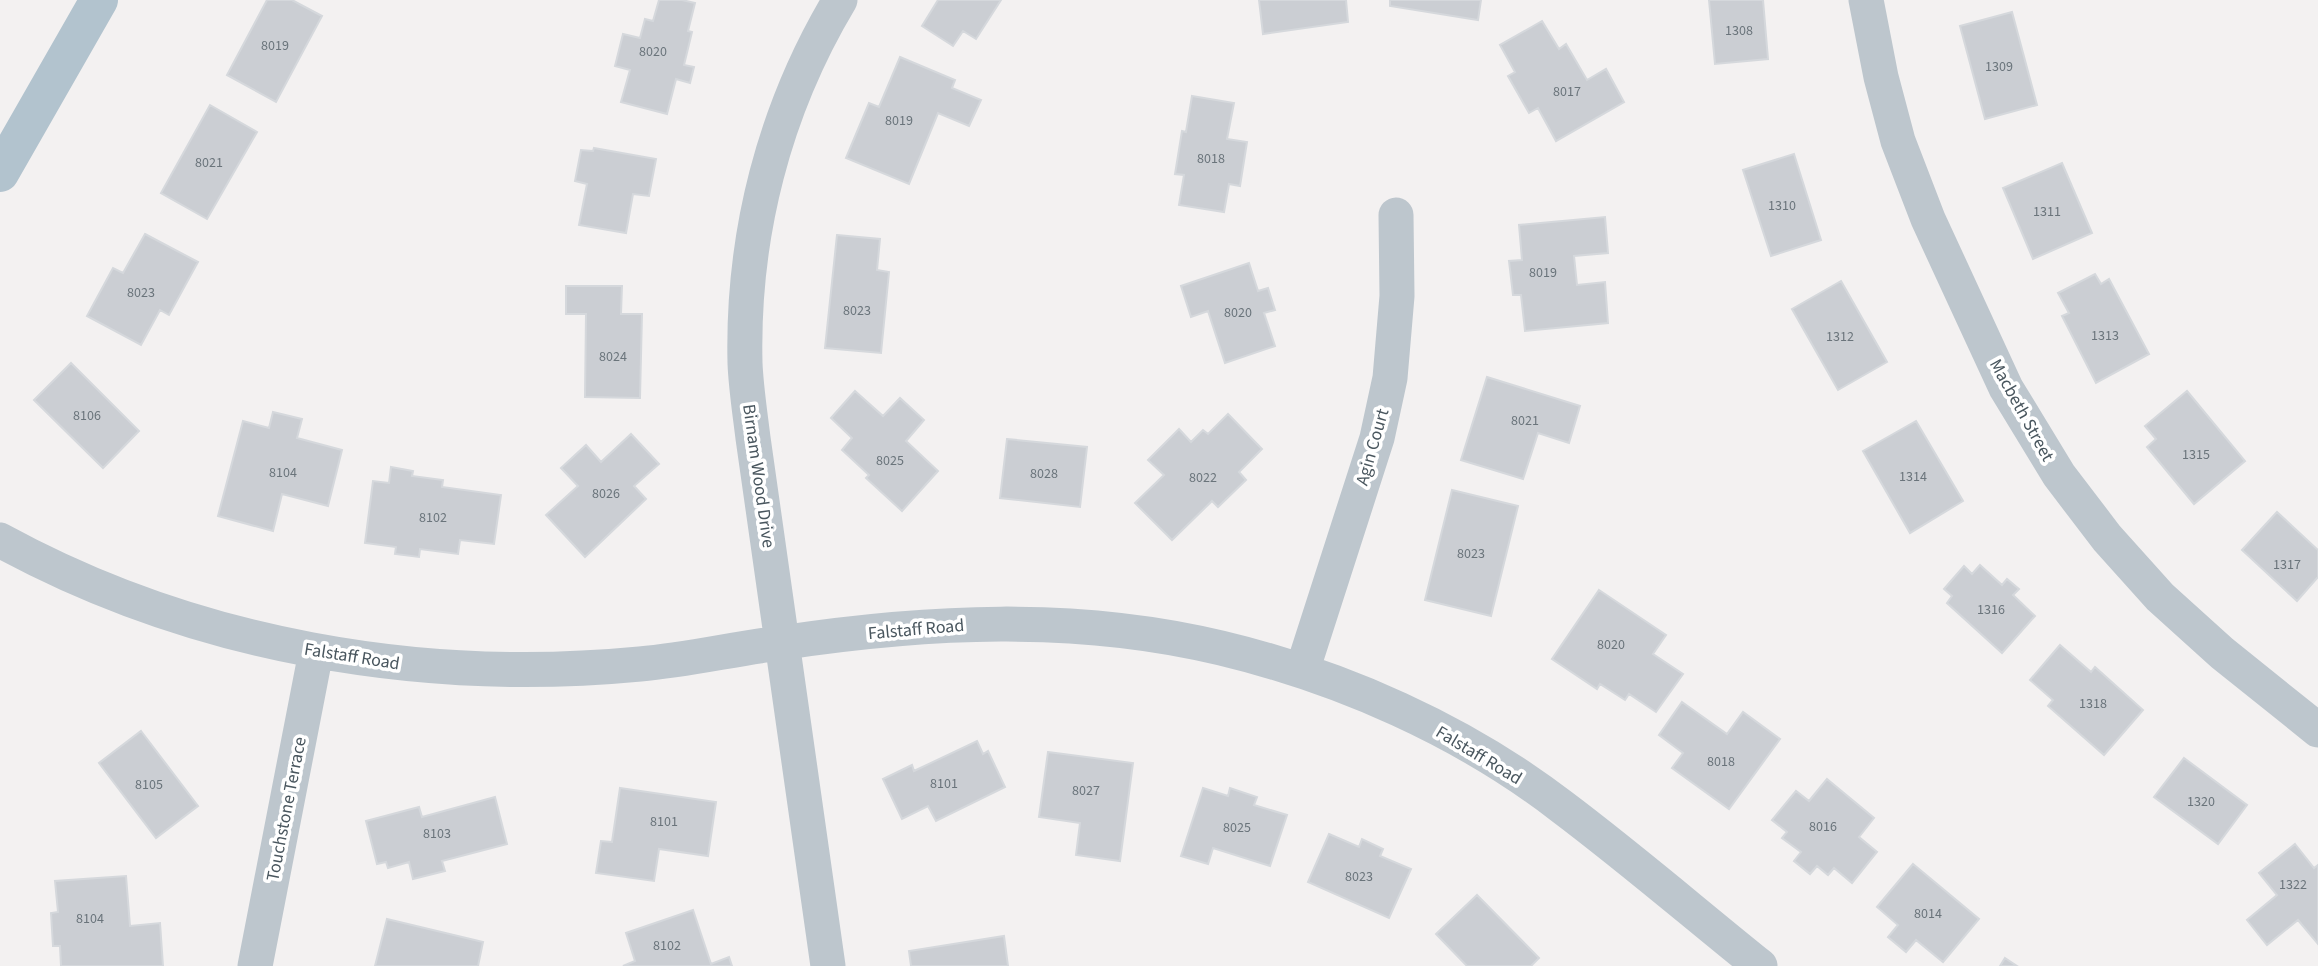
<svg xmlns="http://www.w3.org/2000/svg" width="2318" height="966" font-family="'Source Sans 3',sans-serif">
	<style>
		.building { fill: #cbced3; stroke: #d5d8dc; stroke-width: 2 }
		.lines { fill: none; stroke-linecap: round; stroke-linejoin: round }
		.minor { stroke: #bdc6cd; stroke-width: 35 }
		.major { stroke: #b2c3ce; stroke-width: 38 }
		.labels { text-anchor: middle; stroke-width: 7; stroke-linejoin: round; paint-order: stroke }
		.number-label { font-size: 14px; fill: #6a747b }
		.street-label { font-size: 18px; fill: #49565e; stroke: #fff }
	</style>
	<rect width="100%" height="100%" fill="#f3f1f1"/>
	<path class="building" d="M267 0H292L322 16 276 102 227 75Z
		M659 0H682L695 3 688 31 692 32 684 65 694 67 690 83 676 79 667 114 621 102 630 70 615 66 623 34 640 38 645 19 653 21Z
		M938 0H1001L976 39 963 31 953 46 922 26Z
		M1259 0H1346L1348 22 1263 34Z
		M1390 0H1481L1478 20 1390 6Z
		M1709 0H1763L1768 59 1715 64Z
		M2012 12 2037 105 1985 119 1960 26Z
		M1542 21 1559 49 1566 44 1587 80 1606 69 1624 102 1556 141 1538 108 1529 113 1508 76 1515 72 1500 45Z
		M900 57 955 80 952 88 981 100 969 126 938 113 909 184 846 158 869 103 879 107Z
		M1192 96 1234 103 1227 139 1247 142 1240 186 1229 184 1224 212 1179 205 1184 175 1175 174 1182 131 1186 132Z
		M210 105 257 132 207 219 161 193Z
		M594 148 656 159 649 196 633 194 626 233 579 225 587 184 575 181 581 150 593 151Z
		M1794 154 1821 240 1771 256 1743 170Z
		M2062 163 2092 233 2033 259 2003 188Z
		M1605 217 1608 253 1574 256 1577 285 1605 282 1608 323 1525 331 1521 295H1513L1509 261 1522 260 1519 225Z
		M145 234 198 262 169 315 160 310 141 345 87 316 113 268 123 273Z
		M837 235 880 239 877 270 889 272 881 353 825 348Z
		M1249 263 1258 291 1268 288 1275 310 1264 313 1275 346 1225 363 1208 311 1191 317 1181 286Z
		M2095 274 2101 284 2109 279 2149 354 2096 383 2062 316 2069 313 2058 293Z
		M1841 281 1887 362 1838 390 1792 309Z
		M566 286H622L621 314H642L640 398 585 397 586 314H566Z
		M71 363 139 431 103 468 34 400Z
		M1487 377 1580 406 1569 443 1538 433 1523 479 1461 460Z
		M855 391 883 416 900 398 924 420 906 441 938 471 902 511 866 478 869 475 842 450 852 438 831 418Z
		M2187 391 2245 461 2194 504 2147 447 2156 439 2145 426Z
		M273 412 302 419 297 438 342 450 328 506 282 494 273 531 218 516 243 421 269 428Z
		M1228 414 1262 449 1239 472 1246 480 1218 507 1212 501 1172 540 1135 503 1164 475 1148 460 1179 429 1191 442 1203 430 1208 434Z
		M1916 421 1963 501 1910 533 1863 451Z
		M631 434 659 464 634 486 646 499 585 557 546 515 578 486 561 468 586 445 601 462Z
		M1007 439 1087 447 1080 507 1000 498Z
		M391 467 413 471 412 476 443 480 442 487 501 495 494 544 460 540 458 554 420 549 419 557 395 554 396 547 365 543 373 481 389 483Z
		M1452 490 1518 506 1491 616 1425 600Z
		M2277 512 2318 550V577L2297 601 2242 550Z
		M1980 565 2002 585 2007 579 2019 589 2013 595 2035 616 2002 653 1947 603 1952 596 1944 589 1964 566 1972 574Z
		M1599 590 1666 635 1653 654 1683 674 1656 712 1629 694 1625 700 1600 684 1597 689 1552 659Z
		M2060 645 2091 672 2095 667 2143 710 2104 755 2048 706 2053 700 2030 680Z
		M1682 702 1727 734 1743 712 1780 739 1729 809 1672 768 1683 753 1659 735Z
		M141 731 198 806 156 838 99 763Z
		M977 741 983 754 988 751 1005 787 936 821 928 806 902 819 883 779 912 765 914 771Z
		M1048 752 1133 763 1120 861 1076 855 1080 823 1039 817Z
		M2184 758 2247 805 2218 844 2154 797Z
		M1827 779 1874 818 1859 837 1877 852 1852 883 1834 868 1828 875 1817 866 1810 874 1794 861 1801 852 1782 838 1787 832 1772 820 1796 791 1809 801Z
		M620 788 716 802 708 856 659 849 654 881 596 873 601 841 612 842Z
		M1203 788 1228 796 1230 788 1257 797 1254 805 1287 815 1270 866 1213 848 1208 864 1181 856Z
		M495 797 507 844 442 861 445 871 413 879 409 862 388 868 386 862 377 864 366 821 419 807 422 817Z
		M1329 834 1359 847 1362 839 1383 849 1380 856 1411 869 1389 918 1308 882Z
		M2295 844 2314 868 2318 865V944L2298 920 2267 945 2247 920 2277 895 2259 873Z
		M1913 864 1979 919 1943 962 1916 940 1906 952 1888 937 1898 925 1877 907Z
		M126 876 130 926 160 923 163 966H61L60 946H53L51 913 58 912 55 881Z
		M1477 895 1539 958 1531 966H1467L1436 934Z
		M693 910 711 964 729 957 732 966H623L635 961 626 933Z
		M387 919 483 942 478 966H375Z
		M1004 936 1008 966H911L909 951Z
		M2005 958 2017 966H2000Z"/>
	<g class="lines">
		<path class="minor" d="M1866 0 1881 77 1898 141 1928 219 2006 388 2059 475 2107 538 2160 597 2222 653 2318 730
			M0 540C194 646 421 685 640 664 687 660 733 649 780 643 926 621 1076 613 1221 648 1342 677 1462 730 1561 806 1629 857 1694 913 1760 966
			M1302 671 1377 438 1390 378 1397 296 1396 215
			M255 966 316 652
			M828 966 753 438C750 413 746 388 745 363 742 235 774 110 840 0"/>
		<path class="major" d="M0 173 99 0"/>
	</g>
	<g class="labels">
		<g class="number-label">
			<text x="1739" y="35">1308</text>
			<text x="275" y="50">8019</text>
			<text x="653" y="56">8020</text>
			<text x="1999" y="71">1309</text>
			<text x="1567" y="96">8017</text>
			<text x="899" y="125">8019</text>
			<text x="1211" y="163">8018</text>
			<text x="209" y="167">8021</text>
			<text x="1782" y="210">1310</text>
			<text x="2047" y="216">1311</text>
			<text x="1543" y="277">8019</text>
			<text x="141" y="297">8023</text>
			<text x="857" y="315">8023</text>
			<text x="1238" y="317">8020</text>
			<text x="2105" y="340">1313</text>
			<text x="1840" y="341">1312</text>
			<text x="613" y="361">8024</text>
			<text x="87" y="420">8106</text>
			<text x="1525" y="425">8021</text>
			<text x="2196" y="459">1315</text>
			<text x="890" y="465">8025</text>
			<text x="283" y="477">8104</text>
			<text x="1044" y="478">8028</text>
			<text x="1913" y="481">1314</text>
			<text x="1203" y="482">8022</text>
			<text x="606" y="498">8026</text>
			<text x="433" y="522">8102</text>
			<text x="1471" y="558">8023</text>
			<text x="2287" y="569">1317</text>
			<text x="1991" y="614">1316</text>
			<text x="1611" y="649">8020</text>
			<text x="2093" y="708">1318</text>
			<text x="1721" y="766">8018</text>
			<text x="944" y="788">8101</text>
			<text x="149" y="789">8105</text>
			<text x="1086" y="795">8027</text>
			<text x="2201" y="806">1320</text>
			<text x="664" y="826">8101</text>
			<text x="1823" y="831">8016</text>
			<text x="1237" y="832">8025</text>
			<text x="437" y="838">8103</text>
			<text x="1359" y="881">8023</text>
			<text x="2293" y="889">1322</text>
			<text x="1928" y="918">8014</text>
			<text x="90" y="923">8104</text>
			<text x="667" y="950">8102</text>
		</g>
		<g class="street-label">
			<text transform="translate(2022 410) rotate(61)" y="6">Macbeth Street</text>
			<text transform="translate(1372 447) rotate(-74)" y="6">Agin Court</text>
			<text transform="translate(759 476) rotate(82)" y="6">Birnam Wood Drive</text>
			<text transform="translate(916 629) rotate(-5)" y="6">Falstaff Road</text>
			<text transform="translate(352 656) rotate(9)" y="6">Falstaff Road</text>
			<text transform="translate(1479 755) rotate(31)" y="6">Falstaff Road</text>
			<text transform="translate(286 809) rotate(-79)" y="6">Touchstone Terrace</text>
		</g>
	</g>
</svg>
